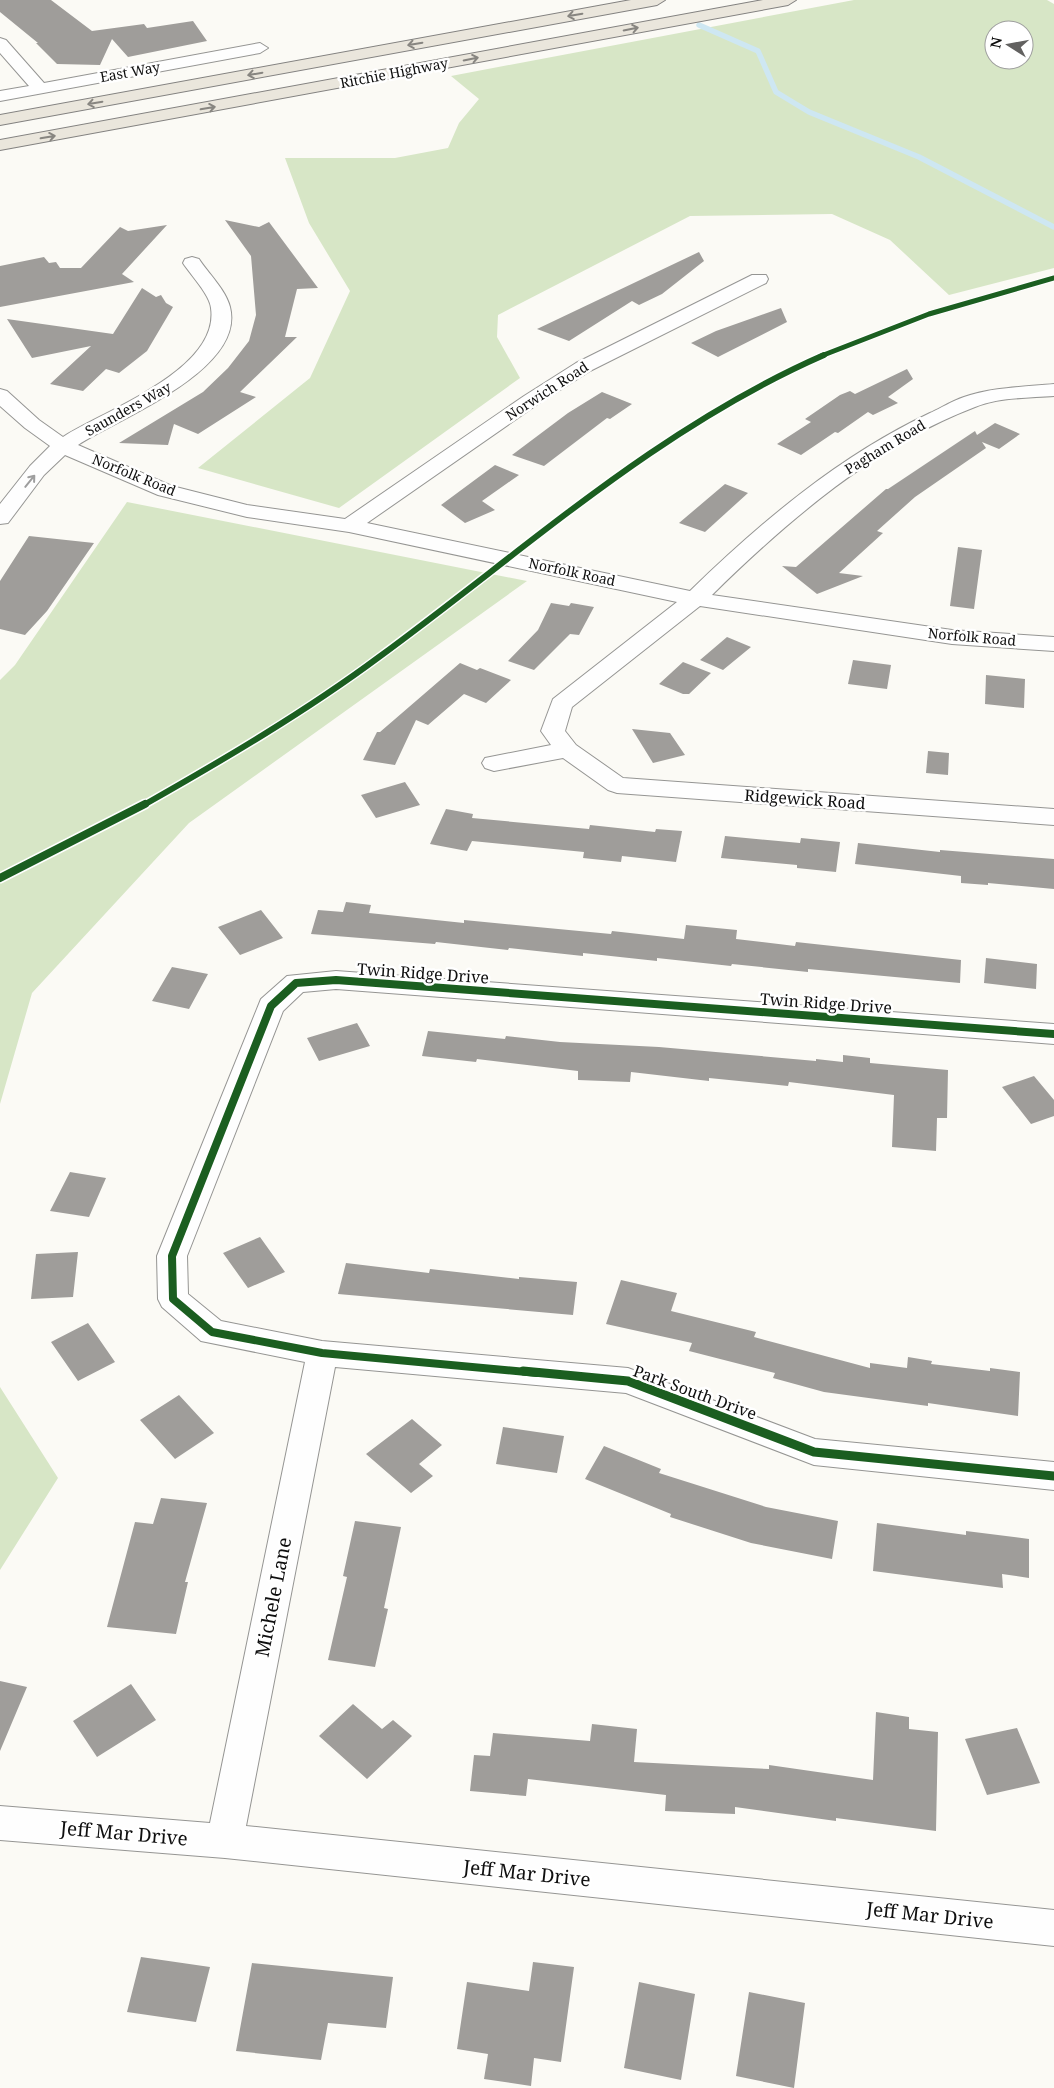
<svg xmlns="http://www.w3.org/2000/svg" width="1054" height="2088" font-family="'Noto Serif',serif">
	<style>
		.forest { fill: #d7e6c6; fill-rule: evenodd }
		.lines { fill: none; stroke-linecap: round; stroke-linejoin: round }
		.stream { stroke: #cee7f2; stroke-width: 5.5 }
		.building { fill: #9f9d9a }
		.minor-casing { stroke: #959593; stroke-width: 2 }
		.primary-casing { stroke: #838280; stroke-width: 2 }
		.minor { fill: #fefefe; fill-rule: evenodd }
		.primary { fill: #eae6dc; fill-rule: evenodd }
		.cycleway-far3-casing { stroke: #fff; stroke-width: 7 }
		.cycleway-far2-casing { stroke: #fff; stroke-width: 9 }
		.cycleway-far1-casing { stroke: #fff; stroke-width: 11 }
		.cycleway-casing { stroke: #fff; stroke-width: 12 }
		.cycleway-far3 { stroke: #1b5e20; stroke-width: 5 }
		.cycleway-far2 { stroke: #1b5e20; stroke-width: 6 }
		.cycleway-far1 { stroke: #1b5e20; stroke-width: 8 }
		.cycleway { stroke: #1b5e20; stroke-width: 9 }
		.oneway { stroke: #878580 }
		.oneway2 { stroke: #9e9e9e }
		.labels { text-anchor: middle; stroke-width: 5; stroke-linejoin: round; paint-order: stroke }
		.far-street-label { font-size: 14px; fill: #0f0f0f; stroke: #fff }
		.street-label { font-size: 16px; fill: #0f0f0f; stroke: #fff }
		.near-street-label { font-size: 19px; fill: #0f0f0f; stroke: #fff }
	</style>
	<rect width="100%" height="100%" fill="#fbfaf5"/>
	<path class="forest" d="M854 0H1047L1054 4V268L949 295 890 240 832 214 690 216 498 315 497 337 520 378 339 508 198 468 310 378 350 291 309 223 285 158H395L448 148 459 123 479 99 451 76ZM994 30H1024V60H994Z
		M127 502 527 581 189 823 32 993 0 1104V680L15 665Z
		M0 1387 58 1478 0 1570Z"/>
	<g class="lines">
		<path class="stream" d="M699 25 758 51 776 92 809 112 919 157 1054 227"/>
	</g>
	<path class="building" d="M0 0H51L92 31 144 24 147 28 193 21 207 41 128 57 112 39 100 65 57 64 36 43H38L0 12Z
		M225 220 259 227 269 222 318 288 297 289 285 337H297L240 392 256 397 198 434 174 424 168 445 119 443 203 392 228 368 249 341 256 315 251 256Z
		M167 225 122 274 134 282 0 307V266L44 257 49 263 56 262 60 268H81L120 227 128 231Z
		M699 252 704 261 662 294 639 305 632 301 569 341 537 329Z
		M142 288 156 297 161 295 166 303 173 307 147 351 119 373 106 369 83 391 50 384 91 346 32 358 7 319 113 334Z
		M781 308 787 322 718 357 691 343 716 331Z
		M907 369 913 379 888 397 898 403 873 415 868 412 838 433 835 432 801 455 777 444 811 422 805 419 840 395 850 391 855 394Z
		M602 392 632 404 610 419 607 418 544 466 512 455 568 413Z
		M995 423 1020 434 999 449 982 442 986 448 915 497 877 531 883 533 839 573 863 576 817 594 782 566 796 567 886 489H888L975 431 977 435Z
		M495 465 519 475 482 501 495 510 465 523 441 505Z
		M725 484 748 493 705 532 679 523Z
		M29 536 94 543 47 611 25 635 0 629V581Z
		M958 547 982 550 974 609 950 606Z
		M551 603 569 606 571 603 594 607 579 635 570 634 534 670 508 661 538 630Z
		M727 637 751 647 723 670 700 660Z
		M853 660 891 665 887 689 848 684Z
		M683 662 711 673 689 694H683L659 684Z
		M460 663 477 670 480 668 511 680 486 703 464 694 428 725 416 720 395 765 363 760 377 732H380Z
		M986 675 1025 679 1024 708 985 704Z
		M632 729 670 733 685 755 653 763Z
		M928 751 949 753 948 775 926 773Z
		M405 782 420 805 376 818 361 795Z
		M446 809 473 814 472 818 589 829 590 825 655 832 656 829 682 831 676 862 622 856 621 862 583 858 584 852 472 841 467 851 430 844Z
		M725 836 800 843 801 838 840 842 836 872 797 868V865L721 858Z
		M858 843 940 852V850L1054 859V889L988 883V885L961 883V876L855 864Z
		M346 902 371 905 369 913 464 923V920L611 934 612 931 684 939 686 925 737 930 736 939 795 946 796 942 961 960 960 983 808 969V972L732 964 731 966 657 958V961L583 953V956L509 948 508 950 436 942 435 944 311 934 318 910 343 912Z
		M261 910 283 938 240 955 218 927Z
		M986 958 1037 964 1036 989 984 983Z
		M172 967 208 974 189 1009 152 1001Z
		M357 1023 370 1046 319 1061 307 1038Z
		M428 1031 505 1039 506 1036 560 1042 659 1047 816 1061V1059L843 1062V1055L870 1058V1063L948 1070 947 1118H937L936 1151 892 1147 894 1095 789 1082 788 1086 709 1078V1081L631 1072 630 1082 578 1080V1071L477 1059 476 1062 422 1056Z
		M1034 1076 1054 1100V1116L1031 1124 1002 1087Z
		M70 1172 106 1178 89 1217 50 1211Z
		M260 1237 285 1272 248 1288 223 1253Z
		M78 1252 73 1297 31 1299 36 1254Z
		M346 1263 429 1273 430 1269 519 1279V1277L577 1282 573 1315 338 1294Z
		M621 1280 677 1293 671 1311 756 1332 754 1337 870 1368V1363L907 1368 908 1357 932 1361 931 1364 990 1371V1368L1020 1372 1018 1416 928 1403V1406L824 1392 773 1378 775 1373 689 1351 692 1343 606 1324Z
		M88 1323 115 1362 78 1381 51 1342Z
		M179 1395 214 1433 175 1459 140 1420Z
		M412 1419 442 1445 419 1464 433 1476 411 1493 366 1454Z
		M503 1427 564 1436 557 1473 496 1464Z
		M604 1446 661 1469 659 1473 766 1507 838 1521 832 1559 751 1543 670 1517 671 1514 585 1479Z
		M161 1498 207 1503 185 1582H188L176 1634 107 1627 135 1522 153 1524Z
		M355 1521 401 1527 384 1608 388 1609 375 1667 328 1660 347 1577 343 1576Z
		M877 1523 966 1535V1531L1029 1539V1578L1002 1574 1003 1588 873 1571Z
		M0 1681 27 1687 0 1751Z
		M131 1684 156 1720 97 1757 73 1721Z
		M353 1704 382 1729 393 1720 412 1736 367 1779 319 1736Z
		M876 1712 909 1717V1729L938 1732 936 1831 836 1818V1821L735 1807V1814L665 1811 666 1795 528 1779 526 1796 470 1791 474 1755 490 1756 493 1733 590 1741 592 1724 637 1729 634 1762 769 1769V1765L873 1780Z
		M1017 1728 1040 1783 987 1795 965 1739Z
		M141 1957 210 1967 196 2022 127 2012Z
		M533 1962 574 1967 561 2062 534 2058 531 2086 484 2079 488 2054 457 2049 467 1982 529 1991Z
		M252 1963 393 1977 386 2028 328 2023 321 2060 236 2051Z
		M639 1982 695 1994 681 2080 624 2068Z
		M749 1992 805 2003 794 2088 736 2076Z"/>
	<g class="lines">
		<g class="minor-casing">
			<path id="minor" d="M0 38 6 40 44 83 260 43 268 48 260 53 0 101V91L29 86 0 53Z
				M192 257 199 259C208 273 226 290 230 307 246 370 119 418 78 445L172 486 247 505 345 519 524 396 576 363 752 275H766L768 279 766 283 590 371 538 404 367 523 690 591C761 522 839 456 930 413 941 408 952 401 964 397 992 387 1025 387 1054 384V396C1029 398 999 397 975 407 877 444 786 522 712 595L952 630 1054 637V651L952 644 700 606 572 707 565 731 576 745 623 778 1054 809V825L617 793 608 790 563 758 494 771 485 768 482 763 485 758 551 745 541 731 553 699 677 602 349 532 247 517 158 495 65 455 44 475 8 523 0 524V504L30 466 50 446 25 428 0 406V389L7 391 39 420 63 437C105 410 220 370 211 308 210 295 190 274 183 263L185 259Z
				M336 971 1054 1024V1044L336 989 303 992 283 1011 187 1256 188 1294 221 1321 322 1341 628 1368 815 1439 1054 1462V1490L814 1465 626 1393 335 1367 246 1826 1054 1910V1946L225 1858 0 1840V1806L210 1823 305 1362 201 1341 162 1307 158 1299 157 1256 261 999 287 976Z"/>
		</g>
		<g class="primary-casing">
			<path id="primary" d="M631 0H665L657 5 0 125V115Z
				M763 0H796L788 5 0 150V140Z"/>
		</g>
		<use href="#minor" class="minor"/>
		<use href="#primary" class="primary"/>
		<g class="cycleway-far3-casing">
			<path id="cycleway-far3" d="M821 356 929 314 1054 278"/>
		</g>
		<g class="cycleway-far2-casing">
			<path id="cycleway-far2" d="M142 806C223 760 305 712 379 657 524 551 657 428 824 355"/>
		</g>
		<g class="cycleway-far1-casing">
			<path id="cycleway-far1" d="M0 878 145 804
				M537 1373 322 1353 212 1332 173 1299 172 1256 271 1006 296 983 336 980 1054 1034"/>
		</g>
		<g class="cycleway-casing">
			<path id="cycleway" d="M523 1371 628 1381 814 1452 1054 1476"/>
		</g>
		<use href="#cycleway-far3" class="cycleway-far3"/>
		<use href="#cycleway-far2" class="cycleway-far2"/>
		<use href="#cycleway-far1" class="cycleway-far1"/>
		<use href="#cycleway" class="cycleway"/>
	</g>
	<defs><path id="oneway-shaft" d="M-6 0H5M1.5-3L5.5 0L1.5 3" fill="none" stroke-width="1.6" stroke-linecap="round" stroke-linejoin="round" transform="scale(1.25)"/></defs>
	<g class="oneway">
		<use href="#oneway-shaft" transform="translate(575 15) rotate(170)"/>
		<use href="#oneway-shaft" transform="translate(631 29) rotate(-11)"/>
		<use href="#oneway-shaft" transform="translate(415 44) rotate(170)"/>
		<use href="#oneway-shaft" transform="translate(471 59) rotate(-11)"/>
		<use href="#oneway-shaft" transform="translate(255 74) rotate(170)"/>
		<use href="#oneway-shaft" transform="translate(95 103) rotate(170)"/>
		<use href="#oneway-shaft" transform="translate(208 108) rotate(-10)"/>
		<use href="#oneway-shaft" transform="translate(48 137) rotate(-10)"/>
	</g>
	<use class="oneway2" href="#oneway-shaft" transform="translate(30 481) rotate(-51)"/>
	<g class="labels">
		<g class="far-street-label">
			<text transform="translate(130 72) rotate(-10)" y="5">East Way</text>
			<text transform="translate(394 73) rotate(-11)" y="5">Ritchie Highway</text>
			<text transform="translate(547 391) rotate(-33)" y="5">Norwich Road</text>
			<text transform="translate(128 409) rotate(-29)" y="5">Saunders Way</text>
			<text transform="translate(885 447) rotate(-31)" y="5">Pagham Road</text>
			<text transform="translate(134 475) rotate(22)" y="5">Norfolk Road</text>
			<text transform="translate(572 572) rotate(12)" y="5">Norfolk Road</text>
			<text transform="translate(972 637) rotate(5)" y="5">Norfolk Road</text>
		</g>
		<g class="street-label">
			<text transform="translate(805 799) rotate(4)" y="6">Ridgewick Road</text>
			<text transform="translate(423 973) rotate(4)" y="6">Twin Ridge Drive</text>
			<text transform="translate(826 1003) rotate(4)" y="6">Twin Ridge Drive</text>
			<text transform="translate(695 1392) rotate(20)" y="6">Park South Drive</text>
		</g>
		<g class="near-street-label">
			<text transform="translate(273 1597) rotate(-79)" y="7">Michele Lane</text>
			<text transform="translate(124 1833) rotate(5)" y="7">Jeff Mar Drive</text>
			<text transform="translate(527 1873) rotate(6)" y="7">Jeff Mar Drive</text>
			<text transform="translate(930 1915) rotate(6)" y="7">Jeff Mar Drive</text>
		</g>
	</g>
	<g transform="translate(1009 45) rotate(281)"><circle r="24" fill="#ffffff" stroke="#9f9f9f"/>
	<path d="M0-4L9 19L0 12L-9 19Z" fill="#626160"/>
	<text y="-8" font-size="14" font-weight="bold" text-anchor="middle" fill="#0f0f0f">N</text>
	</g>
</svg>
